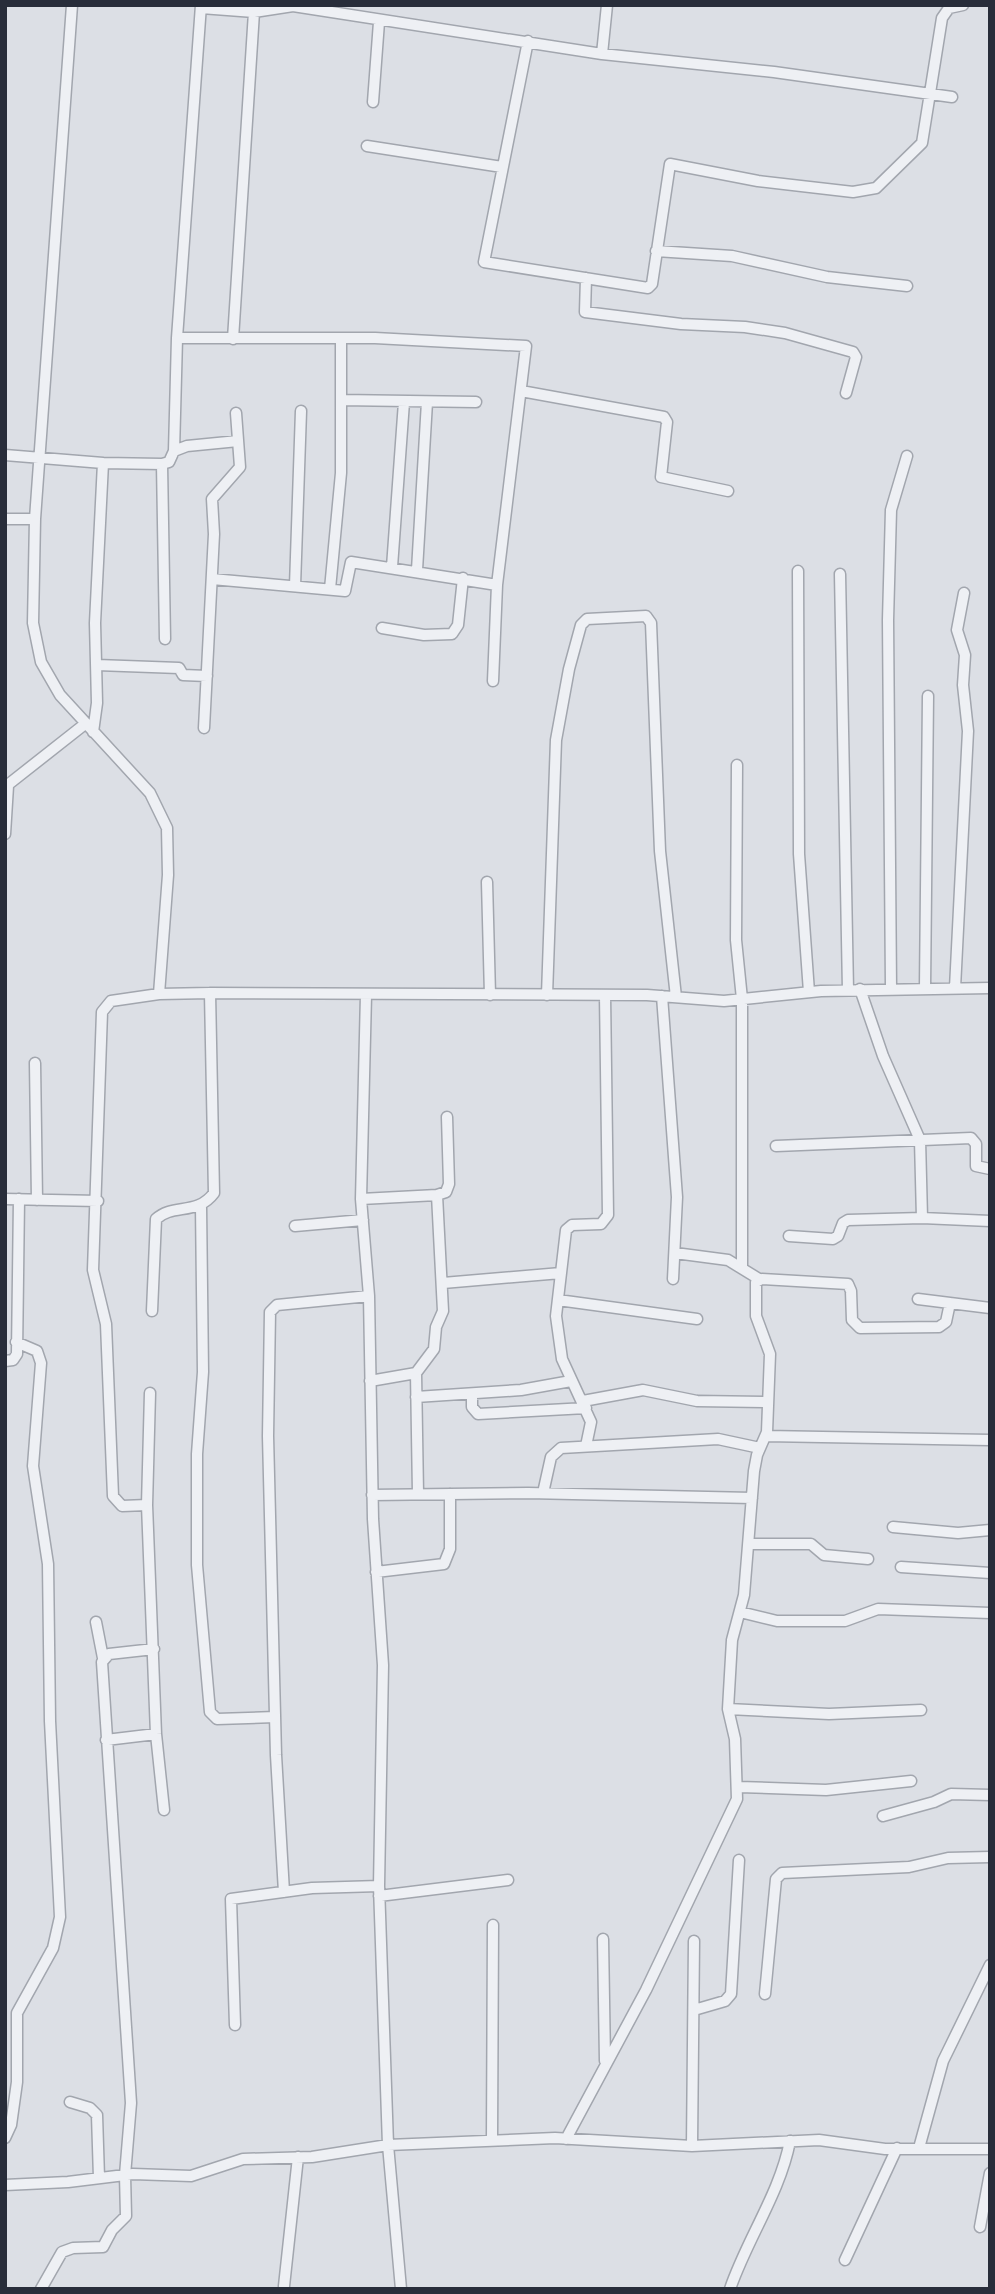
<svg xmlns="http://www.w3.org/2000/svg" width="995" height="2294" font-family="'PT Sans',sans-serif">
	<style>
		.lines { fill: none; stroke-linecap: round; stroke-linejoin: round }
		.minor-casing { stroke: #a2a6ae; stroke-width: 13 }
		.minor { stroke: #eef0f4; stroke-width: 10 }
	</style>
	<rect width="100%" height="100%" fill="#dcdfe5"/>
	<g class="lines">
		<g class="minor-casing">
			<path id="minor" d="M72 5 35 519 33 623 41 662 60 695 150 793 167 828 168 875 159 994
				M201 8 254 12 293 6 602 54 774 72 952 97
				M528 41 484 262 648 288 652 284 670 164 758 181 853 192 876 188 922 143 942 18 949 8 963 5
				M602 54 607 5
				M373 102 379 22
				M367 146 502 167
				M656 251 732 256 827 277 907 286
				M586 278 585 312 681 324 745 327 785 333 853 352 856 357 846 393
				M177 338H375L526 346 497 585 493 681
				M233 339 254 12
				M521 391 664 417 667 422 661 477 728 491
				M341 400 476 402
				M174 451 187 446 238 441
				M5 455 103 463
				M162 464 165 639
				M5 519H35
				M392 567 404 402
				M417 570 427 402
				M798 571 799 854 809 992
				M840 574 848 990
				M212 579 345 591 351 562 497 585
				M295 586 301 411
				M330 589 341 473V338
				M382 628 424 635 452 634 458 625 463 578
				M97 665 179 668 183 675 207 676
				M204 728 214 534 212 499 240 467 236 413
				M93 732 97 703 95 623 103 463 162 464 169 462 174 451 177 338 201 5
				M737 765 736 940 742 999V1268
				M5 787 85 724
				M5 834 8 786
				M487 882 490 995
				M891 988 888 620 891 510 907 456
				M925 988 928 696
				M955 988 968 731 963 685 965 655 957 630 964 593
				M860 989 883 1056 920 1140 922 1218
				M366 995 361 1199 369 1296 373 1519 383 1665 379 1886 388 2145 401 2289
				M547 995 556 740 569 669 581 625 587 619 646 616 651 623 660 851 676 997
				M662 996 677 1197 673 1279
				M35 1063 37 1200
				M776 1146 971 1138 976 1144V1166L990 1169
				M5 1199 98 1201
				M361 1199 437 1195 446 1192 449 1184 447 1117
				M201 1206 203 1372 197 1454V1565L210 1712 217 1719 275 1717
				M295 1226 363 1220
				M789 1236 833 1239 838 1236 843 1223 848 1220 922 1218 990 1221
				M675 1253 728 1260 759 1279
				M443 1283 561 1273
				M918 1299 990 1308
				M558 1300 697 1319
				M152 1311 156 1219C173 1203 197 1216 214 1193L210 993
				M5 1361 13 1360 17 1354 19 1199
				M416 1373 418 1494
				M370 1381 416 1373 434 1349 436 1327 443 1311 437 1195
				M150 1393 147 1505 156 1734 164 1810
				M472 1394V1407L478 1414 586 1408
				M416 1397 521 1390 571 1381
				M583 1401 643 1390 697 1401 767 1402
				M766 1436 990 1440
				M586 1446 591 1422 562 1359 556 1316 566 1230 572 1225 601 1224 608 1215 605 995
				M543 1493 551 1457 561 1448 718 1439 760 1448
				M372 1495 528 1493 752 1498
				M147 1505 122 1506 113 1496 106 1324 93 1270 102 1012 111 1001 159 994 210 993 647 995 724 1001 821 991 990 988
				M893 1527 958 1533 990 1530
				M749 1544H811L824 1555 868 1559
				M901 1567 990 1573
				M376 1572 444 1564 450 1549V1494
				M740 1612 777 1621H845L878 1609 990 1613
				M96 1622 103 1658
				M728 1709 829 1714 921 1710
				M106 1740 156 1734
				M739 1787 826 1790 911 1781
				M883 1816 934 1802 951 1794 990 1795
				M284 1892 276 1755 268 1436 270 1312 277 1305 369 1296
				M379 1896 508 1880
				M603 1939 605 2061
				M765 1994 776 1879 782 1873 909 1867 948 1858 990 1857
				M694 2010 725 2001 731 1994 739 1860
				M235 2025 231 1899 312 1888 379 1886
				M70 2102 90 2108 97 2115 99 2178
				M5 2138 11 2125 17 2082V2013L53 1948 60 1917 50 1721 48 1564 33 1466 41 1363 37 1351 16 1342
				M566 2139 646 1990 737 1799 735 1739 728 1709 732 1640 744 1595 754 1471 757 1455 767 1432 770 1354 756 1316V1282L762 1279 848 1284 851 1291 852 1320 860 1328 939 1327 946 1322 950 1303
				M492 2141 493 1925
				M692 2146 694 1941
				M919 2148 943 2061 990 1965
				M5 2185 68 2182 133 2174 191 2176 243 2159 312 2157 388 2145 555 2138 692 2146 819 2140 885 2149H990
				M980 2227 990 2173
				M845 2260 897 2148
				M284 2286 298 2157
				M41 2289 62 2252 73 2248 103 2247 112 2230 126 2216 125 2175 131 2103 102 1662 109 1654 154 1649
				M730 2289C747 2239 780 2193 790 2141"/>
		</g>
		<use href="#minor" class="minor"/>
	</g>
	<rect width="995" height="2294" fill="none" stroke="#282d3a" stroke-width="14"/>
</svg>
